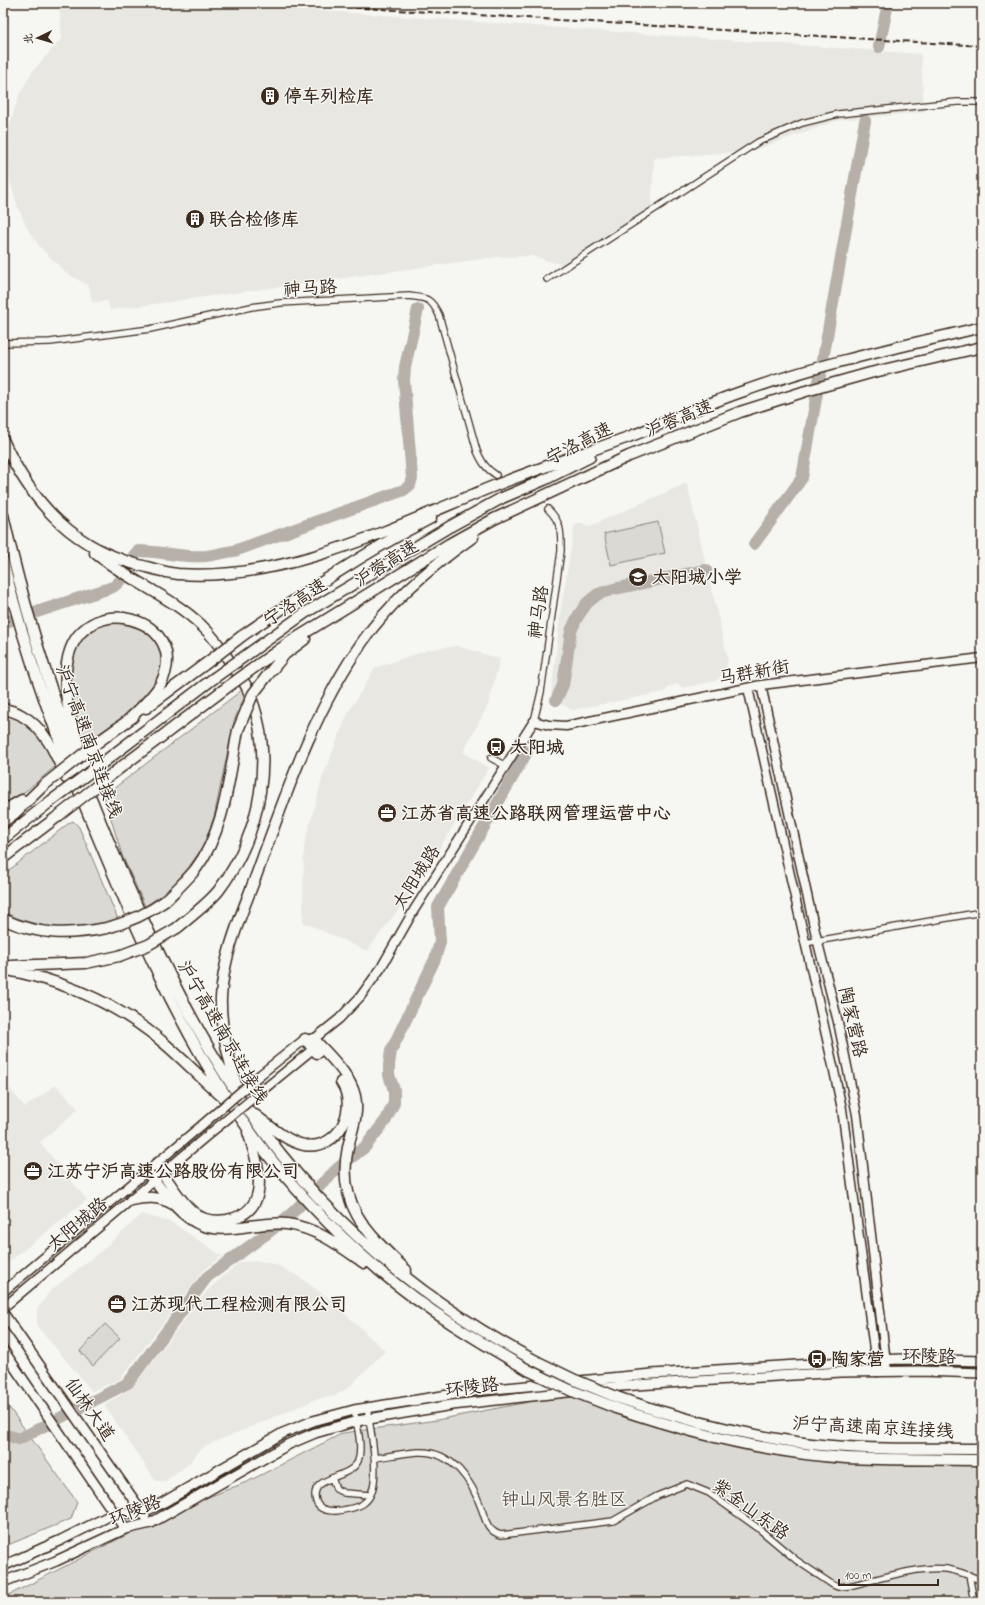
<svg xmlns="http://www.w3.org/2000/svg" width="985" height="1605" font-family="'Indie Flower','LXGW WenKai TC',sans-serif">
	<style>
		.built { fill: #e8e7e2 }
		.green { fill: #dad9d3; stroke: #8a8278 }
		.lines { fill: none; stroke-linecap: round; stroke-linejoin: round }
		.river { stroke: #b6b0a9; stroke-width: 12 }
		.street-casing { stroke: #3b2a1e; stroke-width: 8 }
		.secondary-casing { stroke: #3b2a1e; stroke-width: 11 }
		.primary-casing { stroke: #3b2a1e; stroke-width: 12 }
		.highway-casing { stroke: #3b2a1e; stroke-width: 13 }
		.street { stroke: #f6f6f2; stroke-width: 5.5 }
		.secondary { stroke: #f6f6f2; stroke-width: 8 }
		.primary { stroke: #f6f6f2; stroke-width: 9 }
		.highway { stroke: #f6f6f2; stroke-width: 10 }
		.rail { stroke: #3b2a1e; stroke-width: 2; stroke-dasharray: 6 3; stroke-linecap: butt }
		.secondary-bridge-casing { stroke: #3b2a1e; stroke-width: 11; stroke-linecap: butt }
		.highway-bridge-casing { stroke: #3b2a1e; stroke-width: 13; stroke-linecap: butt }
		.secondary-bridge { stroke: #f6f6f2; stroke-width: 8 }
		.highway-bridge { stroke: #f6f6f2; stroke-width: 10 }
		.labels { text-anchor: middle; stroke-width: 3; stroke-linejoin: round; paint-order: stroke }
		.poi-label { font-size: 18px; font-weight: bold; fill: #3b2a1e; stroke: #f6f6f2; text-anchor: start }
		.street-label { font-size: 18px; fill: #3b2a1e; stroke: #f6f6f2 }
		.park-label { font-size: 18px; fill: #63564b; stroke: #f6f6f2 }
	</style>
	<rect width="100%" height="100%" fill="#f6f6f2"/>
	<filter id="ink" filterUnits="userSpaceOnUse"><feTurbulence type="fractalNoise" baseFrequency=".025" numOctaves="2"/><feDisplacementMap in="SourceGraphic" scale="8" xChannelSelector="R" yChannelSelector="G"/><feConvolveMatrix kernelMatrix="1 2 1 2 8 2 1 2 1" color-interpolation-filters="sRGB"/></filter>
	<g filter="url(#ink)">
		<path class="built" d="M59 3H214L921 54 924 112 839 120 751 151 654 158 651 213 567 266 532 256 496 257 110 310 108 301 92 302 89 286 65 272 40 247 27 228 18 207 10 181 8 154 9 127 19 95 32 72 62 38Z
			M687 483 728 660 725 671 716 681 682 688 678 684 670 686 664 692 572 710 551 697 561 608 575 525 581 523 588 527Z
			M457 646 500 659 488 705 463 752 489 768 416 886 367 951 303 922 304 846 322 779 347 715 375 668 427 650Z
			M3 1081 25 1107 56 1085 78 1109 40 1142 87 1200 6 1264 3 1261Z
			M142 1214 173 1223 222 1256 203 1271 120 1379 92 1391 37 1326V1310L50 1291 105 1248Z
			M260 1261 279 1266 299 1277 327 1297 385 1351 349 1387 335 1396 317 1399 205 1446 194 1456 190 1463 165 1481H156L104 1405 132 1388 207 1291 240 1262Z"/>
		<path class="green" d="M658 522 665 553 611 565 604 534Z
			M119 623C137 627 156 633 160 653 162 664 161 676 155 686 139 709 107 727 84 744 74 708 53 654 93 631 96 629 100 625 104 624 109 623 115 623 119 623Z
			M242 690 245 695 234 721 214 817 203 847 188 868 168 891 145 906 122 855 104 796Z
			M3 713 28 722 39 734 56 766 16 799 3 806Z
			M73 821 79 827 118 919C76 932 44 931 3 912V875L69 823Z
			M105 1324 120 1338 93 1366 80 1351Z
			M564 1395 897 1459 982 1464V1602H3V1598L171 1512 249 1481 343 1433 437 1420Z
			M3 1399 77 1502 71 1519 3 1547Z"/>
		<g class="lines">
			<path class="river" d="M879 47 888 3
				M754 544 802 478 865 121
				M3 623 113 587C127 578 127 561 138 551 161 551 183 558 206 556 215 555 225 552 234 551L404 490 410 485 412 478 404 380 405 367 418 309
				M556 700 563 685 571 631 578 616 587 603 598 594 614 589 706 570
				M3 1434 19 1439 128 1383 207 1277 265 1235 290 1215 338 1168 365 1147 386 1120 394 1103V1090L389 1075V1065L391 1051 435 959 440 942 438 907 527 752"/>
			<g class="street-casing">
				<path id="street" d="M547 279 758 142 802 123 838 114 957 102H982
					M3 343 50 342 150 329 251 307 280 303 409 296C427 298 431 298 439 315L477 451C482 462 486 469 496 475
					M534 721 541 692 561 551C561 533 562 523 548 509
					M491 758 504 765
					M805 943 982 912
					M354 1410C357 1424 363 1448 358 1461 350 1480 308 1475 316 1501 318 1509 328 1511 336 1511 344 1510 359 1508 365 1502 384 1487 370 1429 367 1407
					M375 1458C389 1456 404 1453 418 1452 452 1450 472 1481 482 1510 486 1522 488 1531 501 1535L613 1521 657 1496 687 1484 709 1493 758 1528 796 1560 833 1585 838 1587 849 1586C879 1579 916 1566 947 1569 959 1571 971 1576 982 1581
					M332 1478 336 1489 344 1493 370 1495
					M969 1575 974 1602"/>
			</g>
			<g class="secondary-casing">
				<path id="secondary" d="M761 685 815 931 838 1022 857 1115 887 1371
					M748 688 833 1066 842 1109 877 1372
					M261 1074 305 1039H314L339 1019 360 997 381 968 414 910 534 721 549 725 566 726 761 685 982 658
					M269 1085 313 1049 314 1044
					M3 1292 202 1125
					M3 1308 209 1134"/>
			</g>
			<g class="primary-casing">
				<path id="primary" d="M3 1313 145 1516
					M3 1350 125 1529
					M3 1566 61 1540 115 1513H142L164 1502 283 1433 313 1421 354 1410 474 1391 652 1374 876 1360 903 1359 982 1361
					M3 1582 56 1561 125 1529 151 1523 289 1444 315 1433 357 1421 452 1405 621 1386 841 1372 920 1371 982 1373"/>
			</g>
			<g class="highway-casing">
				<path id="highway" d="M3 440C32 504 75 551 147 567 157 570 168 573 178 574 286 582 396 526 494 486 539 468 585 453 631 436 670 421 707 403 747 390 823 363 903 346 982 327
					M3 515C32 644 75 768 129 888 178 999 234 1107 317 1196 380 1264 454 1318 536 1361
					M95 553C129 581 171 596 202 626 213 636 222 649 230 662 236 671 244 680 248 690 276 755 261 834 219 890 210 902 189 918 177 928
					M3 561C26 657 61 749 99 840 137 931 177 1022 231 1104 272 1166 323 1222 380 1271 426 1310 478 1341 530 1371
					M242 636C303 594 365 552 431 518
					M252 651 305 613 449 527 502 498 544 480 590 457
					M259 664 290 642 449 544 494 519 629 456 740 412 806 391 870 373 982 347
					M267 676 285 654 305 639
					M146 708 204 665
					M3 709C9 710 16 712 21 715 45 728 56 754 66 778
					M98 742 133 717
					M105 761 214 678
					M112 774 222 691
					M91 781C79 745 60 703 67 663 79 585 196 618 160 685 152 698 139 710 127 721
					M3 811 22 800
					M3 822 15 813 43 786
					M3 839 51 801
					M3 858 57 817
					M165 901C175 891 186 881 195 870 225 831 229 777 238 730
					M3 919C38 936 70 935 107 928
					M11 966 86 963 119 956
					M3 969C62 980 118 1004 164 1043 185 1061 204 1081 225 1099
					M305 1039 317 1053
					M314 1039C329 1056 350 1074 355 1096 359 1113 352 1130 348 1147 336 1205 367 1233 406 1270
					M237 1088C229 1058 220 1029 221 998 223 952 245 907 260 865 288 788 315 709 363 641 391 601 433 565 473 537
					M255 1115C270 1126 286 1141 304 1145 339 1151 359 1108 341 1082
					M156 1164C166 1177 181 1203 193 1212 202 1220 215 1222 227 1220 274 1211 258 1163 248 1132
					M146 1171C162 1189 176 1212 197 1223 223 1237 257 1220 287 1224 317 1228 340 1246 364 1263
					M131 1200C147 1197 158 1196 173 1204
					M619 1398C677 1418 736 1433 796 1442 857 1451 921 1448 982 1449
					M616 1408C690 1433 767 1453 846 1458 891 1460 937 1459 982 1460"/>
			</g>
			<use href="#street" class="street"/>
			<use href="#secondary" class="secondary"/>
			<use href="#primary" class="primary"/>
			<use href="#highway" class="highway"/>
			<path class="rail" d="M283 3 982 46
				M928 3 982 7"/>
			<g class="secondary-bridge-casing">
				<path id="secondary-bridge" d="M202 1125 261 1074
					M209 1134 269 1085"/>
			</g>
			<g class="highway-bridge-casing">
				<path id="highway-bridge" d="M204 665 242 636
					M214 678 252 651
					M222 691 259 664
					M238 730 253 694 267 676
					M43 786 98 742
					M51 801 105 761
					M57 817 112 774
					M107 928C129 922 147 914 165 901
					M119 956 148 945 177 928
					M536 1361 575 1380 619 1398
					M530 1371 570 1390 616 1408"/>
			</g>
			<use href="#secondary-bridge" class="secondary-bridge"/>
			<use href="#highway-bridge" class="highway-bridge"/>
		</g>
	</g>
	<defs>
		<g id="building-disc" transform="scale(1)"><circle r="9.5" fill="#3b2a1e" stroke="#f6f6f2"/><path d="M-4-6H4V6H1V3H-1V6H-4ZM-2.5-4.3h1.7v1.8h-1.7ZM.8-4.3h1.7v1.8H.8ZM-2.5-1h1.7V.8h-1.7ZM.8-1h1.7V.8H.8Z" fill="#fff"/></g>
		<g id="school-disc" transform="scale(1)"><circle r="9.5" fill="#3b2a1e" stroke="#f6f6f2"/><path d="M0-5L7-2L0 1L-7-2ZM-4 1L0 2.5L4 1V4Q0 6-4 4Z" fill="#fff"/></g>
		<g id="bus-disc" transform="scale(1)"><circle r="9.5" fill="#3b2a1e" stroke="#f6f6f2"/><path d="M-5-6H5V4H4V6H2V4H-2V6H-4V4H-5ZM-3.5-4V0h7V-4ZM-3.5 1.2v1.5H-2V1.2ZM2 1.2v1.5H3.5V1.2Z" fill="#fff"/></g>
		<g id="office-disc" transform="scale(1)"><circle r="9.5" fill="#3b2a1e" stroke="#f6f6f2"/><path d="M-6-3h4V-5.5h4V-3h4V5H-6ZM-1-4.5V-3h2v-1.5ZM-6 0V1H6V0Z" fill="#fff"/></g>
	</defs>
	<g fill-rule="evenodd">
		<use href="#building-disc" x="270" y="96"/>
		<use href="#building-disc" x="195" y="219"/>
		<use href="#school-disc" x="638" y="577"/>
		<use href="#bus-disc" x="496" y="747"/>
		<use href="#office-disc" x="387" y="813"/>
		<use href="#office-disc" x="33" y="1171"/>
		<use href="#office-disc" x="117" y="1304"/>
		<use href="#bus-disc" x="817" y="1359"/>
	</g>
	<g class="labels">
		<g class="poi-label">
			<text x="284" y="102">停车列检库</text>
			<text x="209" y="225">联合检修库</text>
			<text x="652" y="583">太阳城小学</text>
			<text x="510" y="753">太阳城</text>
			<text x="401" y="819">江苏省高速公路联网管理运营中心</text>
			<text x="47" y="1177">江苏宁沪高速公路股份有限公司</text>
			<text x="131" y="1310">江苏现代工程检测有限公司</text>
			<text x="831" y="1365">陶家营</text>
		</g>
		<g class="street-label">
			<text transform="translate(310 288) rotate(-4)" y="6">神马路</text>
			<text transform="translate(679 418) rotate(-22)" y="6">沪蓉高速</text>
			<text transform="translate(579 443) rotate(-27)" y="6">宁洛高速</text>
			<text transform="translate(386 563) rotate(-32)" y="6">沪蓉高速</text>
			<text transform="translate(295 602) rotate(-33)" y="6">宁洛高速</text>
			<text transform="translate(538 612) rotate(-82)" y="6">神马路</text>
			<text transform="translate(754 672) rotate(-10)" y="6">马群新街</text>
			<text transform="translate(89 741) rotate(70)" y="6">沪宁高速南京连接线</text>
			<text transform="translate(416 877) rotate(-58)" y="6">太阳城路</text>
			<text transform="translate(853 1022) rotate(77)" y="6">陶家营路</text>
			<text transform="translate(223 1032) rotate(60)" y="6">沪宁高速南京连接线</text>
			<text transform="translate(77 1224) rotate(-40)" y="6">太阳城路</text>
			<text transform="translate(929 1356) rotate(1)" y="6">环陵路</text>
			<text transform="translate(472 1387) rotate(-7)" y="6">环陵路</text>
			<text transform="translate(90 1409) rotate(55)" y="6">仙林大道</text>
			<text transform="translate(873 1427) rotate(3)" y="6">沪宁高速南京连接线</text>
			<text transform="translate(751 1509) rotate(36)" y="6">紫金山东路</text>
			<text transform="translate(135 1510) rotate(-22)" y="6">环陵路</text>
		</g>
		<g class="park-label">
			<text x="564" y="1505">钟山风景名胜区</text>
		</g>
	</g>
	<rect width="985" height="1605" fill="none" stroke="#f6f6f2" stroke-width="16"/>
	<rect x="8" y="8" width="969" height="1589" fill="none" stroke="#3b2a1e" stroke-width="1.5" filter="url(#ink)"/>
	<g transform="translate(38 38) rotate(265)" stroke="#f6f6f2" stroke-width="3" paint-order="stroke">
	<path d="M0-3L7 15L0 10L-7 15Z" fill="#3b2a1e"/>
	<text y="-6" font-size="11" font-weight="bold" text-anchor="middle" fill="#3b2a1e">北</text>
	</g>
	<path d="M839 1579v6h99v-6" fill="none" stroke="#3b2a1e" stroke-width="2"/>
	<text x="845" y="1579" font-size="12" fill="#3b2a1e" stroke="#f6f6f2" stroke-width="3" paint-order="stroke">100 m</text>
</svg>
